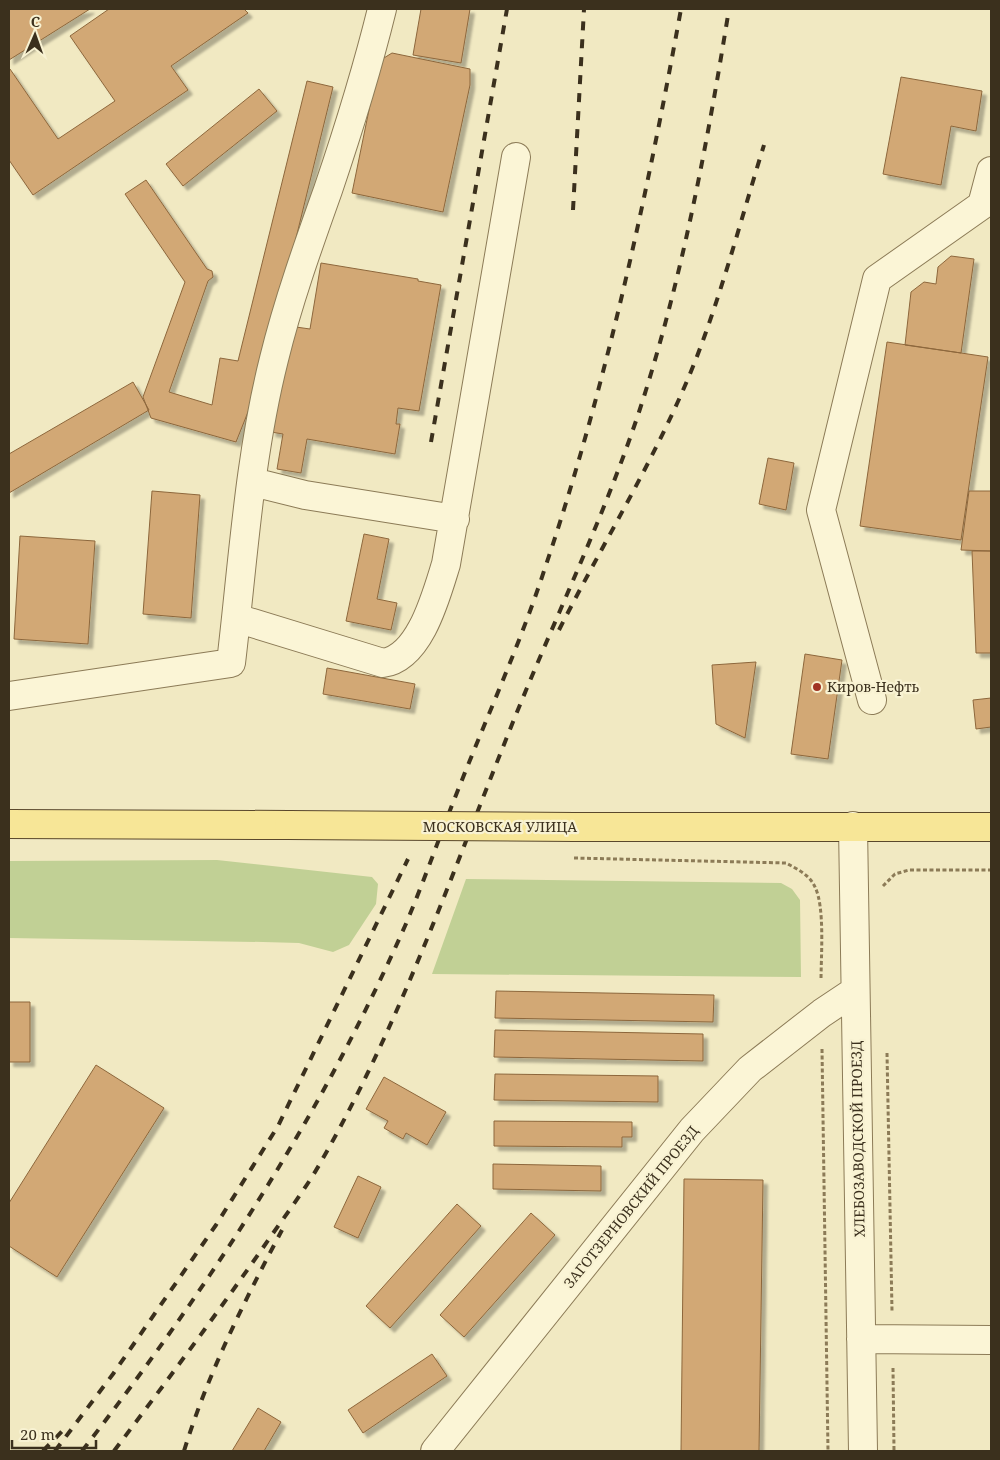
<svg xmlns="http://www.w3.org/2000/svg" width="1000" height="1460" font-family="'Noto Serif',serif">
	<style>
		.green { fill: #c1d095 }
		.building { fill: #d2a875; stroke: #8d673c; filter: url(#shadow) }
		.lines { fill: none; stroke-linecap: round; stroke-linejoin: round }
		.minor-casing { stroke: #8c7b57; stroke-width: 30 }
		.major-casing { stroke: #5a482c; stroke-width: 30 }
		.path { stroke: #8c7b57; stroke-width: 3; stroke-dasharray: 4 2.5; stroke-linecap: butt }
		.minor { stroke: #fbf5d6; stroke-width: 28 }
		.major { stroke: #f7e697; stroke-width: 28 }
		.rail { stroke: #3b301d; stroke-width: 4; stroke-dasharray: 9 9; stroke-linecap: butt }
		.major-bridge-casing { stroke: #5a482c; stroke-width: 30; stroke-linecap: butt }
		.major-bridge { stroke: #f7e697; stroke-width: 28 }
		.poi-dot { fill: #a03323; stroke: #f8f2d2; stroke-width: 2 }
		.labels { text-anchor: middle; stroke-width: 4.5; stroke-linejoin: round; paint-order: stroke }
		.poi-label { font-size: 14px; fill: #3b301d; stroke: #f8f2d2; text-anchor: start }
		.street-label { font-size: 14px; fill: #3b301d; stroke: #f8f2d2 }
	</style>
	<defs>
		<filter id="shadow"><feDropShadow dx="4.5" dy="4.5" stdDeviation="1" flood-color="#0004"/></filter>
	</defs>
	<rect width="100%" height="100%" fill="#f1e9c2"/>
	<path class="green" d="M217 860 372 877 378 884 376 904 349 945 333 952 299 943 263 942 9 938V861Z
		M466 879 781 883 792 889 800 900 801 977 432 974Z"/>
	<path class="building" d="M9 9H90L9 60Z
		M109 9H244L248 13 171 66 188 90 33 195 9 160V70L10 69 58 139 115 101 70 36Z
		M421 9H470L461 63 413 55Z
		M392 53 470 69V85L443 212 352 193 379 61Z
		M901 77 982 91 976 131 951 126 941 185 883 174Z
		M307 81 333 87 262 377 236 442 151 418 143 397 185 282 125 194 146 180 207 269 212 271 213 277 208 281 169 392 212 405 220 358 238 361Z
		M259 89 277 111 183 186 166 164Z
		M951 256 974 259 961 353 905 345 911 292 924 282 936 284 938 267Z
		M321 263 418 279V281L441 285 419 411 398 408 396 424H400L395 454 307 439 301 473 277 469 283 434 271 432 289 326 310 329Z
		M887 342 988 357 961 540 860 526Z
		M133 382 149 410 9 493V454Z
		M768 458 794 463 786 510 759 504Z
		M152 491 200 495 191 618 143 614Z
		M969 491H991V551L961 550Z
		M364 534 389 539 377 599 397 603 391 630 346 621Z
		M20 536 95 541 88 644 14 639Z
		M972 551H991V653H976Z
		M805 654 842 660 828 759 791 754Z
		M756 662 745 738 716 724 712 665Z
		M327 668 415 684 410 709 323 694Z
		M991 698V727L976 729 973 700Z
		M496 991 714 995 713 1022 495 1018Z
		M9 1002H30V1062H9Z
		M495 1030 703 1034V1061L494 1057Z
		M96 1065 164 1108 57 1277 9 1246V1203Z
		M495 1074 658 1076V1102L494 1100Z
		M384 1077 446 1112 427 1145 406 1133 403 1139 384 1128 388 1121 366 1109Z
		M494 1121 632 1122V1137H622V1147L494 1146Z
		M493 1164 601 1166V1191L493 1189Z
		M358 1176 381 1187 358 1238 334 1227Z
		M684 1179 763 1180 759 1451H681Z
		M457 1204 481 1226 390 1328 366 1306Z
		M531 1213 555 1235 464 1337 440 1315Z
		M432 1354 447 1376 363 1433 348 1410Z
		M258 1408 281 1422 264 1451H232Z"/>
	<g class="lines">
		<g class="minor-casing">
			<path id="minor" d="M253 482 305 495 455 519
				M236 618 383 663C420 658 436 596 446 564L516 157
				M9 696 231 663C243 562 249 458 274 359 288 302 308 246 328 190 348 131 367 70 382 9
				M872 700 821 510 877 279 982 205 991 171
				M853 826 863 1451
				M861 1339 991 1340
				M435 1451 692 1130 750 1069 822 1013 855 991"/>
		</g>
		<g class="major-casing">
			<path id="major" d="M9 824 289 825
				M575 827H991"/>
		</g>
		<path class="path" d="M574 858 786 863C797 869 810 875 815 887 825 907 821 957 821 980
			M883 886 895 874 909 870H991
			M822 1049 828 1451
			M887 1053 892 1311
			M893 1368 894 1451"/>
		<use href="#minor" class="minor"/>
		<use href="#major" class="major"/>
		<path class="rail" d="M573 210 584 9
			M431 442 507 9
			M559 630C605 539 659 453 696 359 723 289 742 216 764 145
			M43 1451 67 1426
			M55 1451 113 1374 216 1225 278 1126 408 859
			M82 1451C179 1326 269 1194 343 1054 365 1012 386 969 405 926 425 879 441 832 460 785 488 714 520 644 544 571 605 391 647 196 681 9
			M114 1451C167 1381 219 1311 269 1239 287 1213 307 1187 322 1160 399 1025 450 879 507 737 550 628 602 523 639 412 682 280 707 145 729 9
			M184 1451C208 1373 244 1302 282 1230"/>
		<g class="major-bridge-casing">
			<path id="major-bridge" d="M289 825 575 827"/>
		</g>
		<use href="#major-bridge" class="major-bridge"/>
	</g>
	<circle class="poi-dot" cx="817" cy="687" r="5"/>
	<g class="labels">
		<g class="poi-label">
			<text x="827" y="692">Киров-Нефть</text>
		</g>
		<g class="street-label">
			<text x="500" y="832">МОСКОВСКАЯ УЛИЦА</text>
			<text transform="translate(858 1139) rotate(-91)" y="5">ХЛЕБОЗАВОДСКОЙ ПРОЕЗД</text>
			<text transform="translate(631 1207) rotate(-51)" y="5">ЗАГОТЗЕРНОВСКИЙ ПРОЕЗД</text>
		</g>
	</g>
	<rect width="1000" height="1460" fill="none" stroke="#3b301d" stroke-width="20"/>
	<g transform="translate(35 35) rotate(2)" stroke="#f8f2d2" stroke-width="4" paint-order="stroke">
	<path d="M0-4L9 19L0 12L-9 19Z" fill="#3b301d"/>
	<text y="-8" font-size="14" font-weight="bold" text-anchor="middle" fill="#3b301d">С</text>
	</g>
	<path d="M12 1440v8h84v-8" fill="none" stroke="#3b301d" stroke-width="2.5"/>
	<text x="20" y="1440" font-size="15" fill="#3b301d" stroke="#f8f2d2" stroke-width="4" paint-order="stroke">20 m</text>
</svg>
